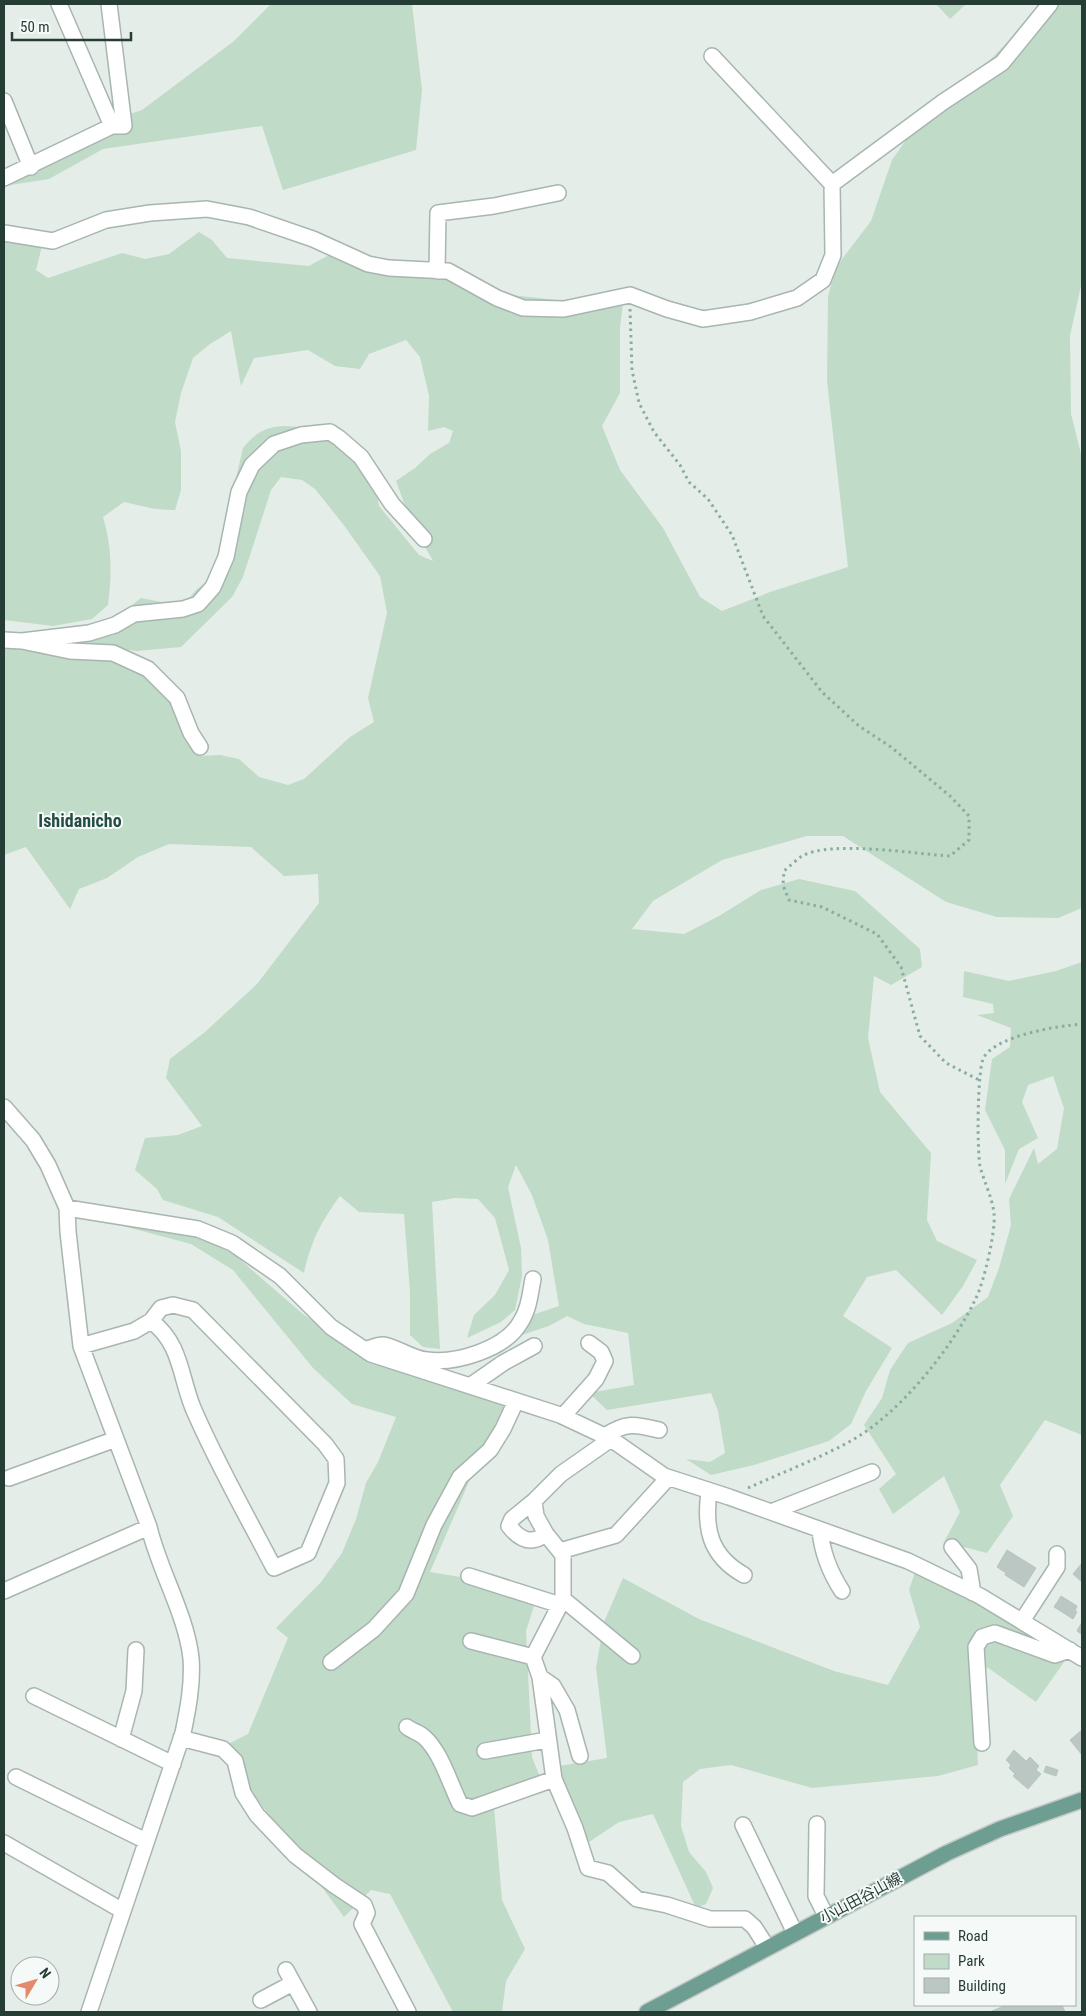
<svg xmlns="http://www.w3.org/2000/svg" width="1086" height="2016" font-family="'Roboto Condensed','Noto Sans JP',sans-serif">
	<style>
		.green { fill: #c0dbc7 }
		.building { fill: #bac7c2; stroke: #b8c6c0 }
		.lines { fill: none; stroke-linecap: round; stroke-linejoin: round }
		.minor-casing { stroke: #a8b5b0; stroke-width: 18 }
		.major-casing { stroke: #c2c9c7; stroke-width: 18 }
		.path { stroke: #89ada1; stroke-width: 3; stroke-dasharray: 2.5 4; stroke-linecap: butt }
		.minor { stroke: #fff; stroke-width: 15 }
		.major { stroke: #6e9d91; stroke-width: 15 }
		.labels { text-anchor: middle; stroke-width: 4; stroke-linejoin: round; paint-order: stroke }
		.street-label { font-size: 15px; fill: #263d36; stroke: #f5f9f7 }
		.quarter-label { font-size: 18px; font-weight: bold; fill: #234d43; stroke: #f5f9f7 }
	</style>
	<rect width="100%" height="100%" fill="#e5ede9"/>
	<path class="green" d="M271 4H412L422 90 416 150 283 190 262 126 103 149 49 179 4 186V171L96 125 142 110 234 41Z
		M936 4H966L950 19Z
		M1045 4H1082V281L1070 336 1071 414 1082 458V908L1058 918 997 917 946 902 843 836H807L722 860 653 901 632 929 684 934 719 916 761 890 799 879 855 891 920 949 922 967 891 985 874 976 868 1038 880 1092 931 1153 927 1220 937 1241 977 1260 963 1286 942 1315 896 1270 867 1277 843 1316 892 1348 866 1391 851 1424 829 1441 754 1465 711 1475 686 1459 710 1462 725 1453 718 1411 711 1393 607 1410 589 1393 634 1385 628 1333 584 1324 567 1316 549 1326 485 1347 526 1317 559 1306 548 1240 532 1195 516 1165 508 1187 521 1248 522 1276 515 1310 501 1322 467 1338 474 1315 495 1295 509 1270 495 1218 478 1199 455 1198 432 1202 440 1349 423 1347 410 1335V1292L404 1214 359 1212 340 1196C321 1222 311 1241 304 1273L218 1217 163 1200 157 1189 135 1170 145 1138 178 1135 202 1126 166 1078 170 1059 205 1032 257 984 319 903 318 874 284 876 251 847 169 844 138 857 107 878 79 889 70 909 26 847 4 855V648L114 657 139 668 176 702 199 756 220 755 239 759 259 777 288 785 304 779 350 737 374 722 368 698 387 613 380 576 343 524 315 489 302 480 281 477 271 490 243 577 232 597 181 647 137 651 50 640 113 620 141 598 182 606 197 589 213 577 243 448C271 410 312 430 349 442L375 482 379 506 419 555 433 561 411 522 396 481 415 468 430 454 449 443 453 431 444 427 428 431 429 396 420 357 406 340 369 354 360 369 335 366 308 350 254 358 241 386 231 331 210 344 193 358 181 393 175 422 181 451V490L175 510 155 509 124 502 103 517C112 547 112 574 108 605L92 619 53 626 4 620V236L43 242 36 270 48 278 122 253 145 259 169 254 199 232 212 240 227 258 309 266 329 255 351 266 475 281 511 295 594 304 623 303 620 328V393L602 426 620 470 663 528 700 597 722 611 770 592 848 567 827 381 828 296 836 267 871 221 892 160 934 100 990 60Z
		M1082 962V1435L1045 1420 1000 1485 1013 1516 987 1553 944 1542 960 1512 944 1476 893 1514 879 1489 896 1474 864 1425 882 1398 890 1370 908 1343 952 1323 988 1297 999 1268 1011 1225 1009 1199 1034 1148 1038 1164 1057 1149 1064 1108 1053 1076 1028 1085 1022 1102 1038 1138 1019 1149 1005 1184V1150L985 1110 992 1059 1010 1047 1011 1028 977 1015 994 1013 993 1004 963 997 964 971 1009 981 1056 971Z
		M100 1220 200 1234 237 1257 304 1315 369 1356 525 1407 477 1463 430 1572 539 1590 526 1631 532 1757 540 1777 493 1795 502 1900 525 1949 506 1981 502 2012H453L390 1894 371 1890 344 1917 232 1765 228 1744 248 1734 288 1638 276 1628 321 1582 342 1553 356 1519 366 1483 378 1462 396 1417 352 1404 313 1368 233 1270 191 1244Z
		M915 1572 1020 1623 1042 1651 1064 1662 1036 1702 987 1667 975 1701 978 1765 938 1776 812 1788 731 1765 700 1769 683 1782 681 1826 689 1852 706 1872 713 1888 706 1904 696 1908 653 1814 619 1822 586 1844 553 1767 607 1758 596 1668 604 1622 623 1578 699 1619 834 1671 888 1685 920 1627 909 1590Z"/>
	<path class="building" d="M1007 1550 1036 1568 1024 1587 1005 1575 1006 1573 997 1567Z
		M1082 1563V1582L1073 1574Z
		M1061 1596 1077 1606 1075 1611 1077 1612 1073 1619 1054 1607Z
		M1082 1622V1633L1081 1634 1077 1631Z
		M1082 1730V1755L1070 1740Z
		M1014 1750 1026 1761 1030 1757 1039 1766 1036 1770 1041 1774 1028 1789 1013 1776 1015 1774 1009 1768 1011 1765 1006 1760Z
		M1046 1766 1058 1770 1056 1776 1044 1772Z
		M1006 2005H1062L1065 2012H990Z"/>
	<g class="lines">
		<g class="minor-casing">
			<path id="minor" d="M109 4 124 126H112
				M712 56 832 184
				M4 101 31 167
				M4 178 112 126 59 4
				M4 233 53 241 106 220 150 213 207 209 249 217 313 239 368 264 389 268 448 271 497 298 523 308 564 309 630 295 667 309 703 319 750 312 797 298 823 280 833 255 832 184 943 102 1002 63 1050 4
				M437 271 438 213 494 206 558 193
				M4 640 22 641 70 651 113 653 148 669 177 698 191 733 200 747
				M22 641 89 633 115 625 134 614 183 609 198 604 213 587 226 557 239 492 252 465 274 444 301 435 330 432 339 438 361 457 392 504 424 539
				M4 1107 33 1140 48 1165 67 1208 68 1232 81 1346 149 1527C159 1570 186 1614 191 1658 193 1683 188 1709 183 1733L89 2012
				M67 1208 198 1229 232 1243 280 1276 331 1327 371 1354 560 1415 611 1439 664 1476 729 1497 908 1561 980 1596 1082 1658
				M81 1346 134 1331 151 1321 161 1308 173 1305 193 1310 325 1444 336 1459 337 1483 308 1553 274 1568C247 1516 216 1462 193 1408 180 1376 181 1343 151 1321
				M365 1350C371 1348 378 1344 384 1345 399 1348 412 1359 427 1360 456 1364 505 1349 520 1323 529 1310 530 1294 533 1279
				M470 1386 503 1363 534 1346
				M563 1416 596 1379 605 1361 601 1352 589 1343
				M605 1436C626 1422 635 1424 659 1430
				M611 1439 561 1474 534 1501 536 1516 546 1534 563 1555V1599L533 1657 540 1677 554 1779 575 1828 588 1868 608 1873 637 1899 667 1905 710 1919H745L754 1927 767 1947
				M9 1478 116 1439
				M709 1492C704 1529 710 1556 744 1575
				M534 1501 512 1519 509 1526C520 1540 531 1545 546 1534
				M771 1512 872 1472
				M820 1530C822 1553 829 1571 842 1591
				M952 1547 969 1569 973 1593
				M560 1551 616 1535 668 1478
				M469 1576 560 1605
				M4 1591 149 1527
				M563 1599 632 1656
				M1022 1621 1057 1567V1554
				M471 1641 533 1657
				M331 1662 374 1629 406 1594 434 1525 460 1477 490 1450 503 1429 516 1401
				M540 1677 553 1686 567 1710 580 1756
				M34 1696 173 1764
				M407 1727C412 1731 420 1733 424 1737 441 1752 450 1784 460 1804L472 1808 554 1779
				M181 1738 223 1749 235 1761 243 1793 257 1815 295 1855 334 1885 364 1905 367 1913 362 1924 408 2012
				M121 1739 134 1691 136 1650
				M982 1743 976 1647 982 1637 995 1633 1055 1655 1070 1650
				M485 1751 547 1740
				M16 1777 146 1841
				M817 1824 816 1896 826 1916
				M743 1825 795 1933
				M4 1843 123 1911
				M286 1970 309 2012
				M261 2000 293 1983"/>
		</g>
		<g class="major-casing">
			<path id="major" d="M647 2012 947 1853 1000 1829 1082 1800"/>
		</g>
		<path class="path" d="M630 309 632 370 639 403 654 432 680 465 689 482 708 499 732 535 763 616 822 692 859 726 891 747 950 796 969 816V840L950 856C916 854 830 840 802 856 796 860 790 866 784 871L783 885 789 900 822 907 877 934 901 967 920 1036 946 1063 981 1081
			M748 1488C781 1473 815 1460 847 1443 897 1417 952 1349 976 1298 984 1282 996 1231 994 1213 992 1197 984 1182 980 1166 977 1151 977 1068 984 1057 998 1035 1058 1026 1082 1024"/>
		<use href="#minor" class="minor"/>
		<use href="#major" class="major"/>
	</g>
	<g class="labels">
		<g class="street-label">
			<text transform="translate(861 1898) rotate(-28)" y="5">小山田谷山線</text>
		</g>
		<g class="quarter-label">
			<text x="80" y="827">Ishidanicho</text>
		</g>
	</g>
	<rect width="1086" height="2016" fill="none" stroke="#263d36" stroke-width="10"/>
	<rect x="914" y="1916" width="162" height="90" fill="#f5f9f7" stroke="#a2aeaa"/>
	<rect x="924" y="1932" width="25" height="8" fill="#6e9d91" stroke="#a2aeaa"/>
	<text x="958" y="1941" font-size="15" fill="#263d36">Road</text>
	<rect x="924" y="1954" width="25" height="15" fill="#c0dbc7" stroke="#a2aeaa"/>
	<text x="958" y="1966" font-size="15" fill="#263d36">Park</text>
	<rect x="924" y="1978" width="25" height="15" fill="#bac7c2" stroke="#a2aeaa"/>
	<text x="958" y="1991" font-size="15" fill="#263d36">Building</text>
	<g transform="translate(35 1981) rotate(52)"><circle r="24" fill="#f5f9f7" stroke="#a2aeaa"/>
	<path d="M0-4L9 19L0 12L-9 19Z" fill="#e4896b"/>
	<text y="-8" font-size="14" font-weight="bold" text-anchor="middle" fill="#263d36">N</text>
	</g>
	<path d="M12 32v8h119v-8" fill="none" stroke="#263d36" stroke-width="2.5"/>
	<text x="20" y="32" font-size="15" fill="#263d36" stroke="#f5f9f7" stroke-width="4" paint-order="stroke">50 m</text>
</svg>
